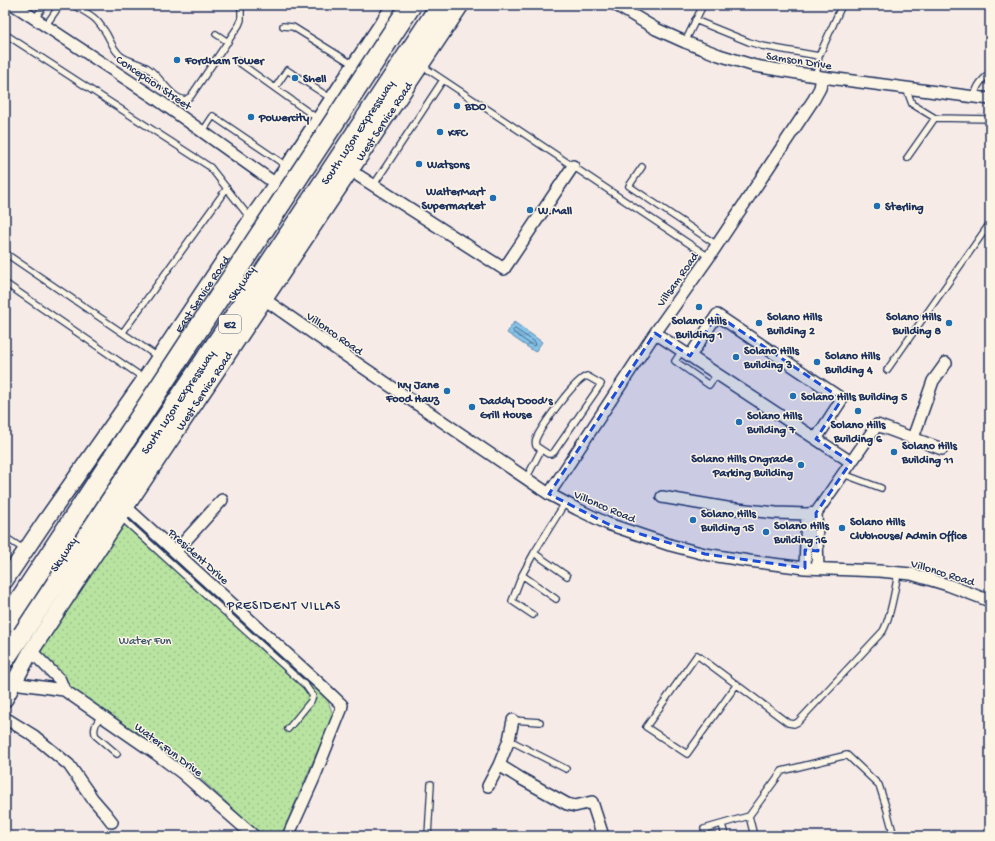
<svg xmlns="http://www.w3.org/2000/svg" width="995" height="841" font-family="'Gochi Hand',sans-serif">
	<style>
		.park { fill: url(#park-dots); stroke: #6a897f }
		.water { fill: url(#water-waves); stroke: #5b88b0 }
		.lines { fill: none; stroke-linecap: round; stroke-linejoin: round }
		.shore { stroke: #466a94; stroke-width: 1 }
		.service-casing { stroke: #1b2f5e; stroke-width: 8 }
		.minor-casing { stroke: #1b2f5e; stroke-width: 14 }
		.secondary-casing { stroke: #1b2f5e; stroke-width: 18 }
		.motorway-casing { stroke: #1b2f5e; stroke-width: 23 }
		.service { stroke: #fcf5e5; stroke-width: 5.5 }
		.minor { stroke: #fcf5e5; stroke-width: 11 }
		.secondary { stroke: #fcf5e5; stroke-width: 15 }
		.motorway { stroke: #fcf5e5; stroke-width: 20 }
		.motorway-bridge-casing { stroke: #1b2f5e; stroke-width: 23; stroke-linecap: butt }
		.motorway-bridge { stroke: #fcf5e5; stroke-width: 20 }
		.marked { fill: #1d4ed8; fill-opacity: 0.2; stroke: #1d4ed8; stroke-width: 3; stroke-dasharray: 8 5; stroke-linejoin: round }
		.poi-dot { fill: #1f6fb2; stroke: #fcf5e5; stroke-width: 1.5 }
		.labels { text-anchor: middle; stroke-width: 3; stroke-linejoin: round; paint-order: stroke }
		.shield { fill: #fcf5e5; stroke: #5e6a86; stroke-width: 1 }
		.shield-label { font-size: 11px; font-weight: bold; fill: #1b2f5e }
		.poi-label { font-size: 12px; font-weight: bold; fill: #1b2f5e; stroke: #fcf5e5; text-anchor: start }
		.street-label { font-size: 12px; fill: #1b2f5e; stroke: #fcf5e5 }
		.park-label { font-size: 12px; fill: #3b536b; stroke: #fcf5e5 }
		.neighbourhood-label { font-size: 13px; letter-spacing: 1px; fill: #1b2f5e; stroke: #fcf5e5 }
	</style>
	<defs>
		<pattern id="park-dots" width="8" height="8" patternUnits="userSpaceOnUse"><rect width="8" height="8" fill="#b9e3a0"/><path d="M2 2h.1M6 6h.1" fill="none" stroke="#9ec38c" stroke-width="1.8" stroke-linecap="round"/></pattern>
		<pattern id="water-waves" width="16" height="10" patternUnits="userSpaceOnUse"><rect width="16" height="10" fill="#86c3e6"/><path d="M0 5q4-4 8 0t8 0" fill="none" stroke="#6d9fbe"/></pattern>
	</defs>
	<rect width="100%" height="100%" fill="#f7ebe7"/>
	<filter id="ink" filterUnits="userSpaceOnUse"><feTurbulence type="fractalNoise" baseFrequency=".025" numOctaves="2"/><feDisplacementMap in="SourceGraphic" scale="8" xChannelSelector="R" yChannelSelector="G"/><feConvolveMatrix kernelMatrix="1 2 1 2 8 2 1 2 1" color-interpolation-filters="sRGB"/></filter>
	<g filter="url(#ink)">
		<path class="park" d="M129 515 319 688 327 698 333 715 281 836H263L192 771 61 681 36 648Z"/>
		<path class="water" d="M514 322 542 342 535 352 507 333Z"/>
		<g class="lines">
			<path class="shore" d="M515 329 535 342 536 344 535 345 533 346 514 333 513 331Z"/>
			<g class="service-casing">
				<path id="service" d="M73 5C80 9 88 13 94 18 98 21 101 26 104 30 110 38 112 49 121 56 128 61 138 63 146 67 160 75 169 97 185 100L191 96 239 25 241 20V5
					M35 19 44 5
					M695 20 749 42 762 46 819 56
					M46 25 60 5
					M283 26 293 27 354 65
					M5 34 210 167 250 218
					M216 34 228 42
					M685 42 703 5
					M237 61 318 119
					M421 65 709 257
					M816 76 819 56 842 5
					M275 88 287 70 332 99
					M906 88 912 104 935 118 990 119
					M974 97C977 85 981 81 990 73
					M203 131 213 116 288 167
					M907 158 935 118
					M642 167 629 186 717 245
					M370 181 375 183 443 80
					M5 253 158 357
					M5 283 145 379
					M123 332 227 188
					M682 351 675 361 709 385 717 374
					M887 370 990 223
					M587 376 601 384 554 452 551 454H548L536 446C535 442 535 443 536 439 541 427 575 379 587 376Z
					M843 474 881 488
					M526 479 541 450
					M121 516 123 519 306 686 313 696 311 701 288 729
					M5 537 25 550
					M534 553 567 576
					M522 575 556 599
					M533 615 512 601 522 575 534 553 565 503
					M737 684 687 754 646 727 697 655 788 723 794 724 798 722 883 631C891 617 895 589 898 573
					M101 716C97 722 92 729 96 736L117 754
					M513 720 540 722
					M509 740 566 769
					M749 816 754 836
					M722 824 725 836
					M428 836 431 784
					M706 836 704 829 749 816 782 771 847 755 879 785 887 810 894 836"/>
			</g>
			<g class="minor-casing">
				<path id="minor" d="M14 5 158 100 276 184
					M616 5 656 29 685 42 719 55 755 66 822 77 990 99
					M359 176 504 269 573 166
					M264 299 317 336 549 494 577 509 608 524 670 545 705 554 749 561 805 568 879 571 911 574 948 585 990 601
					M655 333 717 374 816 439 851 462
					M690 356 717 315 842 399 816 439
					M913 438 933 381 946 363
					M549 494 655 333 709 257 814 99 820 88 822 77
					M662 497 727 508 776 513 807 514 816 513
					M126 507 321 685 342 705 341 710 314 778 288 836
					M175 552 222 500
					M805 568 807 514
					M818 568 816 513 877 425 942 449
					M31 651 60 680 64 690
					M13 683 64 690 155 753 182 773 254 836
					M5 718 34 736 69 765 92 798 105 813 112 822
					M499 765 520 778 567 804 575 806 592 802 603 836
					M488 786 499 765 509 740 513 720"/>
			</g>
			<g class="secondary-casing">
				<g id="secondary">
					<path id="s1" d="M5 581 44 523 145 379 251 220 288 167 355 65 395 5"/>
					<path id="s2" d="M5 699 31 651 126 507 461 5"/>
				</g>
			</g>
			<g class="motorway-casing">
				<g id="motorway">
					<path id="s3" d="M5 658 244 303 441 5"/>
				</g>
			</g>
			<use href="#service" class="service"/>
			<use href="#minor" class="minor"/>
			<use href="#secondary" class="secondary"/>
			<use href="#motorway" class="motorway"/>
			<g class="motorway-bridge-casing">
				<path id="motorway-bridge" d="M5 623 411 5"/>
			</g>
			<use href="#motorway-bridge" class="motorway-bridge"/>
		</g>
	</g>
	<path class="marked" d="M717 315 842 399 816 439 851 462 816 513 818 551 805 550V568L705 554 608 524 549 494 655 333 690 356Z"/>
	<g class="poi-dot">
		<circle cx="177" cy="60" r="4"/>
		<circle cx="295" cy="78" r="4"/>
		<circle cx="457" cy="106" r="4"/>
		<circle cx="251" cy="117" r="4"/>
		<circle cx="440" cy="132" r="4"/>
		<circle cx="419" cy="164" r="4"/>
		<circle cx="493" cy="198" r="4"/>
		<circle cx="877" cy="206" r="4"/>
		<circle cx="530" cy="210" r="4"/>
		<circle cx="699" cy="307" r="4"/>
		<circle cx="759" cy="323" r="4"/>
		<circle cx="949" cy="323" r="4"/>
		<circle cx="736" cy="357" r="4"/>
		<circle cx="817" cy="362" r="4"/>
		<circle cx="447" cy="391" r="4"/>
		<circle cx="793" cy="396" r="4"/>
		<circle cx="472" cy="407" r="4"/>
		<circle cx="858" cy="411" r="4"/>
		<circle cx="739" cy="422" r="4"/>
		<circle cx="894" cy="452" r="4"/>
		<circle cx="801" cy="465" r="4"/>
		<circle cx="693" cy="520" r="4"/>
		<circle cx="842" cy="528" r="4"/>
		<circle cx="766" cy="532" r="4"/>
	</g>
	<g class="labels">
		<rect class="shield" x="219" y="315" width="22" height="18" rx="3"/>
		<g class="shield-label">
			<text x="230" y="328">E2</text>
		</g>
		<g class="poi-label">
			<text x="185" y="64">Fordham Tower</text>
			<text x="303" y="82">Shell</text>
			<text x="465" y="110">BDO</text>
			<text x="259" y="121">Powercity</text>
			<text x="448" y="136">KFC</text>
			<text x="427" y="168">Watsons</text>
			<text x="485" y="195" text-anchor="end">WalterMart<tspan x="485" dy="14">Supermarket</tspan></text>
			<text x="885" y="210">Sterling</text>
			<text x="538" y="214">W.Mall</text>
			<text x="767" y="320">Solano Hills<tspan x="767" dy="14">Building 2</tspan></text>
			<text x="941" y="320" text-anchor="end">Solano Hills<tspan x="941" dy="14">Building 8</tspan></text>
			<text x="699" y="324" text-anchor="middle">Solano Hills<tspan x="699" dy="14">Building 1</tspan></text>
			<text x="744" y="354">Solano Hills<tspan x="744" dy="14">Building 3</tspan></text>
			<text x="825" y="359">Solano Hills<tspan x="825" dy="14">Building 4</tspan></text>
			<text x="439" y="388" text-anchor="end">Ivy Jane<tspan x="439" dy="14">Food Hauz</tspan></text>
			<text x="801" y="400">Solano Hills Building 5</text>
			<text x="480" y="404">Daddy Dood’s<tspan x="480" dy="14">Grill House</tspan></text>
			<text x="747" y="419">Solano Hills<tspan x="747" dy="14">Building 7</tspan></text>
			<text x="858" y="428" text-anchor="middle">Solano Hills<tspan x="858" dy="14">Building 6</tspan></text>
			<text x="902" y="449">Solano Hills<tspan x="902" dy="14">Building 11</tspan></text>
			<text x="793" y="462" text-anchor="end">Solano Hills Ongrade<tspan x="793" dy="14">Parking Building</tspan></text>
			<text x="701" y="517">Solano Hills<tspan x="701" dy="14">Building 15</tspan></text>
			<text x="850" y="525">Solano Hills<tspan x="850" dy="14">Clubhouse/ Admin Office</tspan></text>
			<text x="774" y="529">Solano Hills<tspan x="774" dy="14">Building 16</tspan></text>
		</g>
		<g class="street-label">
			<text transform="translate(799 60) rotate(9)" y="4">Samson Drive</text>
			<text transform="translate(154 82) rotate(34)" y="4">Concepcion Street</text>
			<text dy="4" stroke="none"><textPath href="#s2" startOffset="691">West Service Road</textPath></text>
			<text dy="4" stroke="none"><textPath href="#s3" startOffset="633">South Luzon Expressway</textPath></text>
			<text transform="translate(677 279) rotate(-55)" y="4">Villsam Road</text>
			<text transform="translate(241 283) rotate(-56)" y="4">Skyway</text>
			<text dy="4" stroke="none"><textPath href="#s1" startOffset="348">East Service Road</textPath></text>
			<text transform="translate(335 333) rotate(35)" y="4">Villonco Road</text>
			<text dy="4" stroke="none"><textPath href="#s2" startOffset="367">West Service Road</textPath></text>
			<text dy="4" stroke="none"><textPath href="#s3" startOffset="309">South Luzon Expressway</textPath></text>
			<text transform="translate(605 506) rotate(23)" y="4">Villonco Road</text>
			<text transform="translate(63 554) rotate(-57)" y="4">Skyway</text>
			<text transform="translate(199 556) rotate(42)" y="4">President Drive</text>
			<text transform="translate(943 572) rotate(17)" y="4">Villonco Road</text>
			<text transform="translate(169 749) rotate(37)" y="4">Water Fun Drive</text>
		</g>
		<g class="park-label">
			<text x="145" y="644">Water Fun</text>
		</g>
		<g class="neighbourhood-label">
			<text x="284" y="609">PRESIDENT VILLAS</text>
		</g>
	</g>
	<rect width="995" height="841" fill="none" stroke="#fcf5e5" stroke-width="20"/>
	<rect x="10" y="10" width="975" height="821" fill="none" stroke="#1b2f5e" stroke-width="1.5" filter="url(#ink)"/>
</svg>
